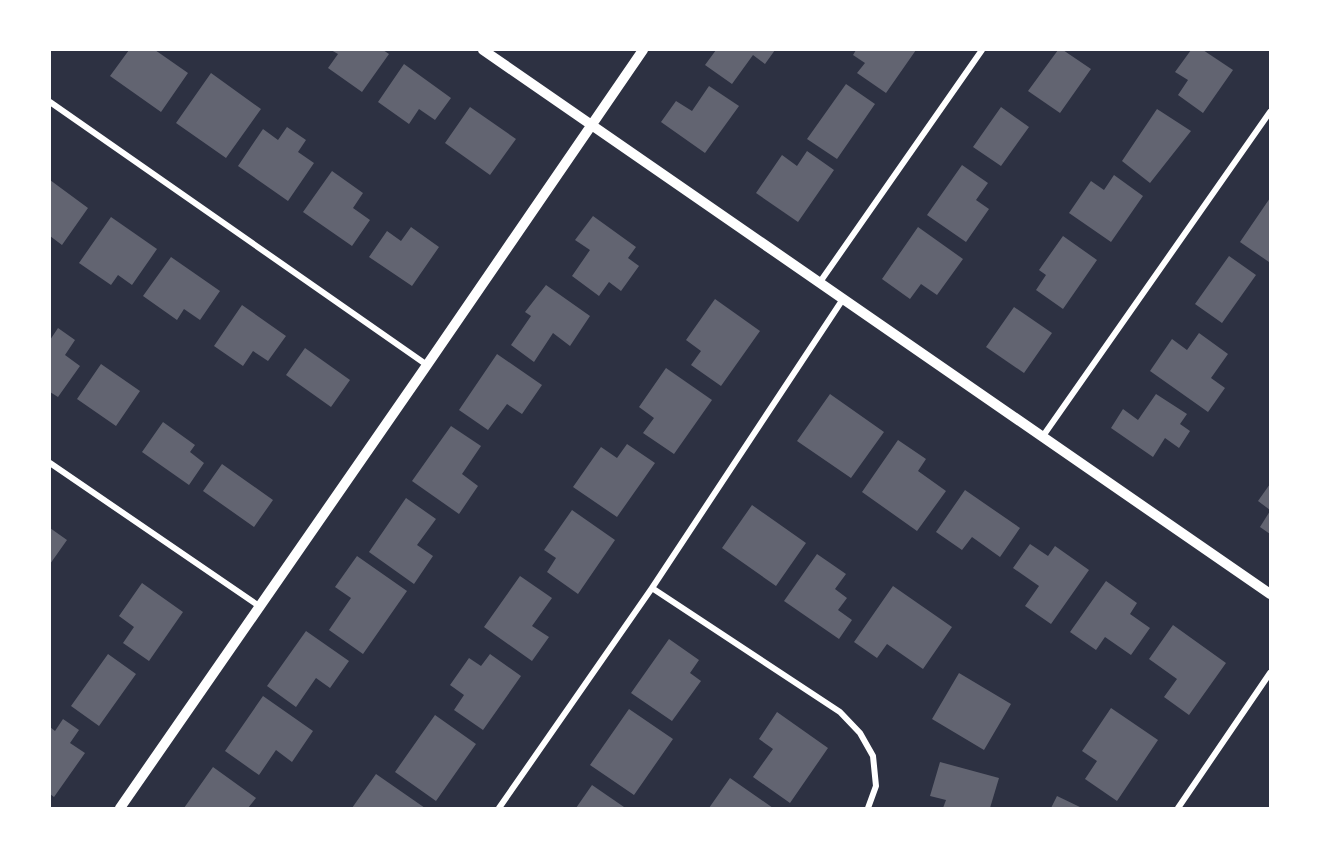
<svg xmlns="http://www.w3.org/2000/svg" width="1320" height="858" font-family="Signika,sans-serif">
	<style>
		.building { fill: #626471 }
		.lines { fill: none; stroke-linecap: round; stroke-linejoin: round }
		.minor { stroke: #fff; stroke-width: 6 }
		.tertiary { stroke: #fff; stroke-width: 10 }
	</style>
	<rect width="100%" height="100%" fill="#2d3142"/>
	<path class="building" d="M129 50H155L188 73 161 112 110 76Z
		M331 50H383L389 54 362 92 328 68 338 54Z
		M716 50H775L765 64 753 55 732 84 705 65Z
		M856 50H916L886 93 857 73 865 63 853 55Z
		M1058 50H1063L1091 69 1060 113 1028 91Z
		M1191 50H1203L1233 70 1203 113 1178 95 1188 80 1175 72Z
		M404 64 451 98 435 120 419 109 409 124 378 102Z
		M211 73 261 109 226 158 176 123Z
		M846 84 875 104 837 159 807 139Z
		M709 86 739 106 705 153 661 122 676 101 692 111Z
		M470 107 516 139 490 175 445 143Z
		M1001 107 1029 127 1001 166 973 147Z
		M1157 109 1191 131 1150 183 1122 161Z
		M287 127 306 140 298 152 314 163 288 201 238 166 263 129 278 140Z
		M807 151 834 170 798 222 756 193 782 155 797 166Z
		M962 165 988 183 976 200 989 209 966 242 927 215Z
		M332 171 363 193 353 208 370 220 352 246 303 212Z
		M1114 175 1143 196 1111 242 1069 213 1091 181 1104 190Z
		M50 180 88 208 62 245 50 236Z
		M1270 198V261L1269 262 1240 242Z
		M593 216 636 247 628 258 639 266 621 291 609 282 599 296 572 276 590 250 575 240Z
		M111 217 157 249 132 285 118 275 111 285 79 263Z
		M411 227 439 247 412 286 369 257 387 231 401 241Z
		M918 227 963 259 937 295 921 284 910 299 882 279Z
		M1063 236 1097 260 1063 309 1036 290 1046 275 1039 270Z
		M1229 256 1256 275 1222 323 1195 304Z
		M171 257 220 291 200 320 184 309 177 320 143 296Z
		M546 285 590 316 570 346 553 333 534 362 511 345 531 316 525 312Z
		M715 299 760 331 721 386 691 365 701 351 686 340Z
		M242 305 286 336 268 361 253 351 243 366 214 346Z
		M1014 307 1052 333 1024 373 986 347Z
		M58 328 75 340 65 355 80 366 58 397 50 392V340Z
		M1199 333 1228 354 1211 378 1225 388 1208 412 1150 371 1172 339 1187 350Z
		M305 348 350 380 331 407 286 375Z
		M497 354 542 385 522 414 507 404 488 430 459 410Z
		M101 364 140 391 116 426 77 399Z
		M666 368 712 400 674 454 643 433 654 418 639 407Z
		M830 394 884 432 851 478 797 441Z
		M1156 394 1187 414 1180 424 1190 431 1179 448 1165 438 1153 457 1111 428 1123 409 1138 420Z
		M163 422 195 445 190 452 204 463 189 485 142 452Z
		M451 426 481 446 462 474 478 486 459 514 412 481Z
		M898 440 926 459 918 471 946 491 917 531 862 492Z
		M627 444 655 463 617 517 573 487 601 447 617 458Z
		M222 464 273 500 254 527 203 491Z
		M1270 484V510L1258 501Z
		M965 490 1020 528 1000 557 972 537 962 550 936 532Z
		M406 498 436 519 417 545 433 556 414 584 369 552Z
		M752 505 806 543 776 586 722 548Z
		M572 510 615 540 578 594 547 572 556 558 544 550Z
		M1270 511V534L1260 527Z
		M50 528 67 540 50 564Z
		M1030 544 1048 556 1055 546 1089 570 1051 624 1025 606 1039 586 1013 568Z
		M817 554 846 574 835 589 847 598 838 610 852 620 839 639 784 601Z
		M357 556 407 591 363 654 329 630 351 598 335 587Z
		M520 576 552 598 532 626 549 637 532 661 484 627Z
		M1106 581 1137 603 1130 614 1150 628 1131 655 1105 637 1096 650 1070 632Z
		M142 583 183 612 149 661 123 643 134 627 119 616Z
		M893 586 952 627 923 669 887 644 877 658 854 642Z
		M1173 625 1226 663 1189 715 1164 697 1177 679 1149 659Z
		M306 631 349 661 330 688 316 678 296 707 267 686Z
		M669 639 699 660 690 673 701 681 672 721 631 693Z
		M108 654 136 674 99 726 71 706Z
		M490 654 521 676 483 730 454 710 464 695 450 685 469 658 481 666Z
		M959 673 1011 704 984 750 932 719Z
		M263 696 313 731 292 762 276 750 259 775 225 751Z
		M1111 708 1158 740 1117 801 1085 779 1097 761 1082 751Z
		M629 709 673 739 634 795 590 765Z
		M777 712 828 748 790 803 753 777 773 749 759 739Z
		M435 715 476 744 436 801 395 772Z
		M63 719 79 730 70 743 85 753 54 797 50 794V727L55 731Z
		M940 762 999 778 990 808H943L946 800 930 796Z
		M213 767 256 798 248 808H184Z
		M376 774 425 808H352Z
		M730 778 773 808H709Z
		M592 785 624 807 622 808H576Z
		M1057 796 1082 808H1051Z"/>
	<g class="lines">
		<path class="minor" d="M50 102 427 365
			M820 282 982 50
			M1043 436 1270 112
			M50 463 259 606
			M652 588 840 712 860 733 873 756 876 786 868 808
			M499 808 652 588 843 299
			M1178 808 1270 673"/>
		<path class="tertiary" d="M483 50 1270 594
			M120 808 427 365 643 50"/>
	</g>
	<rect width="1320" height="858" fill="none" stroke="#ffffff" stroke-width="102"/>
</svg>
